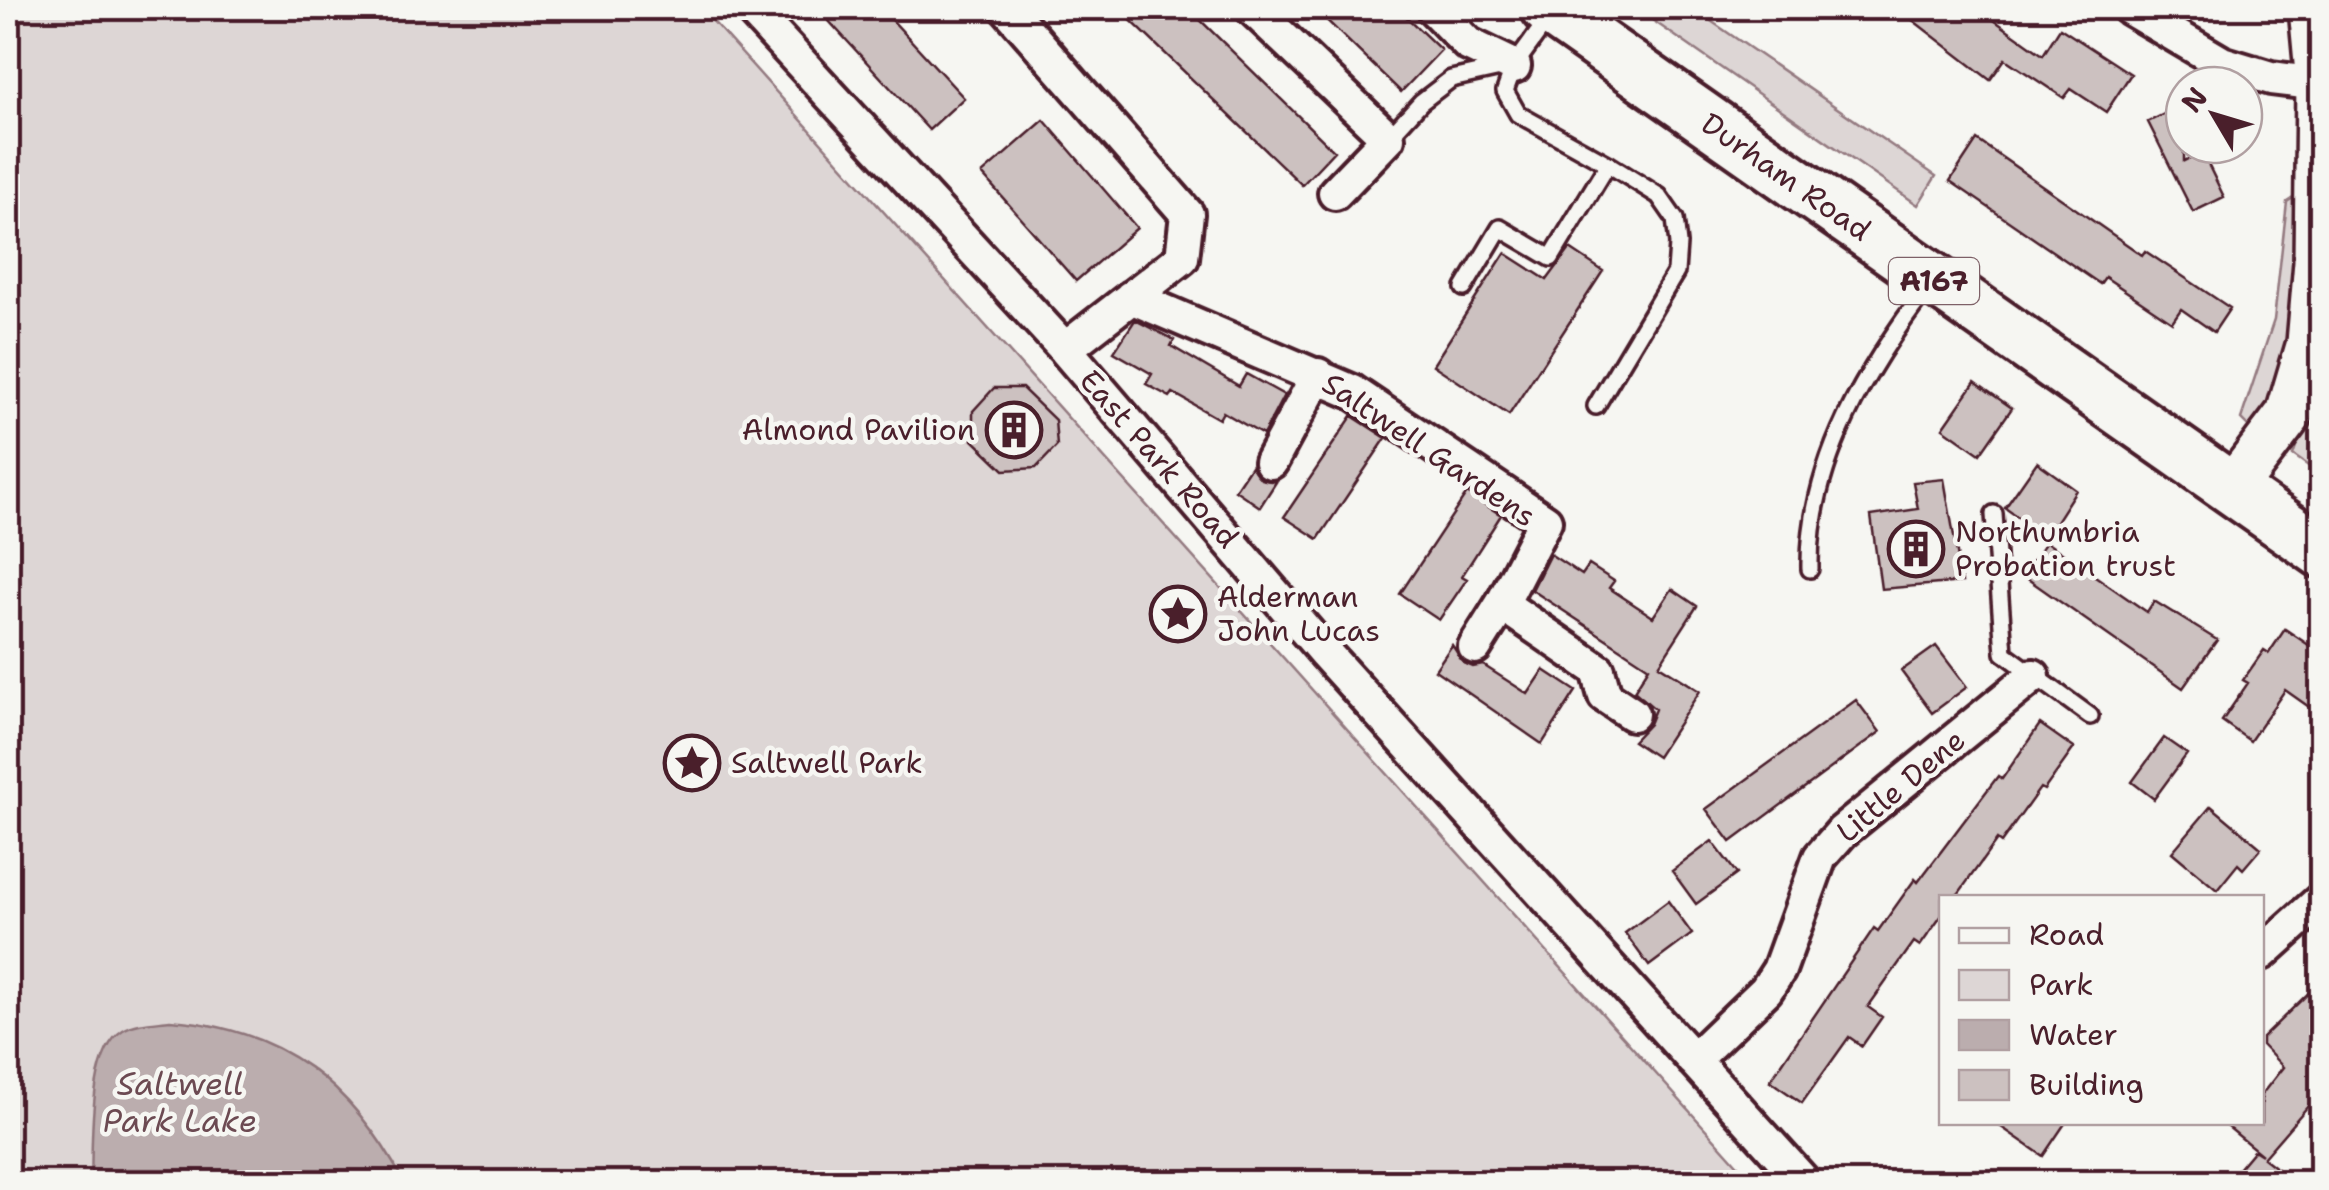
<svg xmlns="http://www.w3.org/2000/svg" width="2329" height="1190" font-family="'Shantell Sans',sans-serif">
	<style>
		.green { fill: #ddd6d5; stroke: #947a80; stroke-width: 2.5 }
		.water { fill: #bbadae; stroke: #8e747a; stroke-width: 2.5 }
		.building { fill: #ccc1c0; stroke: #4a1f2b; stroke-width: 2.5 }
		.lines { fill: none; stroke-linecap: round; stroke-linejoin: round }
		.lane-casing { stroke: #4a1f2b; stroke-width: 22 }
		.street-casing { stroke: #4a1f2b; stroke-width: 40 }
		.secondary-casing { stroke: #4a1f2b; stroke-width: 52 }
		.primary-casing { stroke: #4a1f2b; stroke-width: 58 }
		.lane { stroke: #f6f6f2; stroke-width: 15 }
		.street { stroke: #f6f6f2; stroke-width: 32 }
		.secondary { stroke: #f6f6f2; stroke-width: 45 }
		.primary { stroke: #f6f6f2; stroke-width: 50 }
		.labels { text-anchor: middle; stroke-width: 9; stroke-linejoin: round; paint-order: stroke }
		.shield { fill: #f6f6f2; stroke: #7e6067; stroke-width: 2.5 }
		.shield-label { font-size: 28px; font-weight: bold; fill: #4a1f2b }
		.street-label { font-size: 30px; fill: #4a1f2b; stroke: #f6f6f2 }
		.poi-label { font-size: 30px; fill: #4a1f2b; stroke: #f6f6f2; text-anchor: start }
		.water-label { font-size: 32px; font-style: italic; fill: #6c4a52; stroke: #f6f6f2 }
	</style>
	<rect width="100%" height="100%" fill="#f6f6f2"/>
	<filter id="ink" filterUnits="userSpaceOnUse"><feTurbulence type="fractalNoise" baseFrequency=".01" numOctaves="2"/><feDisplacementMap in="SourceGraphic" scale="20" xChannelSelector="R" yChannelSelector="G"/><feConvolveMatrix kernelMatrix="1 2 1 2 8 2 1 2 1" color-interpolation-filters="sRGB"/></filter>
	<g filter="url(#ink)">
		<path class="green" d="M8 8H701L1753 1182H8Z
			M1635 8H1692L1936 176 1918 205Z
			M2296 196C2297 263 2304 355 2269 415 2266 421 2258 425 2251 429L2241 419 2274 320 2287 202Z
			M2321 373 2322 472 2321 475 2293 455Z"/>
		<path class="water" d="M170 1020C283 1028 352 1085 404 1182H91C93 1144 87 1053 123 1030 136 1022 155 1022 170 1020Z"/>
		<path class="building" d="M817 8H881L964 98 929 130Z
			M1118 8H1188L1334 151 1302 185Z
			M1314 8H1397L1441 50 1401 92Z
			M1897 8H1977L2043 55 2060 28 2131 74 2106 112 2071 89 2064 98 2005 59 1990 80Z
			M2184 104V161L2202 152 2224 197 2193 212 2148 122Z
			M1044 120 1137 228 1076 281 982 174Z
			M1977 140 2142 255 2145 251 2230 308 2214 332 2181 309 2172 322 2105 277 2100 284 1950 181Z
			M1570 249 1603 271 1509 415 1433 365 1505 253 1547 280Z
			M1135 320 1174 340 1171 346 1239 386 1246 374 1284 395 1263 435 1223 412 1219 419 1173 393 1170 397 1146 384 1152 374 1114 352Z
			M1975 382 2012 408 1980 454 1943 428Z
			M994 388H1022L1055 420 1057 446 1036 468 1004 470 973 440V411Z
			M1352 416 1386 438 1318 539 1284 517Z
			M2037 462 2076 490 2046 537 2005 508Z
			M1251 466 1261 479 1276 482 1260 507 1235 490Z
			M1944 479 1962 582 1881 589 1871 516 1918 509 1913 482Z
			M1467 493 1501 515 1462 576 1467 579 1439 620 1400 594Z
			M2046 542 2147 612 2154 601 2217 640 2183 688 2022 575Z
			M1550 554 1582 575 1589 565 1614 581 1609 588 1653 617 1672 589 1697 606 1659 665 1700 691 1657 757 1633 741 1649 724 1655 709 1634 691 1649 667 1532 590Z
			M2285 629 2322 654V716L2285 690 2250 741 2222 721 2248 683 2243 680 2264 650 2269 653Z
			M1452 645 1464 663 1473 667 1483 665 1528 694 1544 670 1576 691 1542 744 1435 670Z
			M1936 646 1967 687 1932 713 1901 671Z
			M1856 700 1880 732 1731 842 1706 809Z
			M2040 724 2074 748 2044 790 2040 788 2001 843 1997 840 1959 893 1954 898H1942V915L1920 946 1914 942 1868 1007 1882 1017 1862 1046 1849 1037 1802 1103 1770 1081 1874 928 1878 931 1915 879 1918 882 1998 776 2002 779Z
			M2164 738 2187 754 2154 799 2132 782Z
			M2211 806 2261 848 2243 869 2238 864 2217 890 2172 852Z
			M1712 841 1737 874 1696 904 1672 871Z
			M1668 901 1692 934 1649 966 1625 933Z
			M2322 980V1090L2263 1158 2294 1182H2227L2254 1150 2262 1155 2222 1122H2262V1094L2283 1067 2262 1045V1038Z
			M1994 1122H2066L2043 1156Z"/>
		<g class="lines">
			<g class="lane-casing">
				<path id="lane" d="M1548 19 1514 66 1505 91 1518 114 1608 164 1659 196 1675 219 1678 244 1676 272 1596 406
					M1388 138 1421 102 1451 79 1505 67
					M1464 288 1500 228 1551 258 1608 164
					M1994 514 2004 653 2090 716
					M1810 569C1808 463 1868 365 1931 283"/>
			</g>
			<g class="street-casing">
				<path id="street" d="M750 8 1065 349 1325 653 1804 1182
					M1007 8 1187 214 1182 258 1065 349
					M1252 8 1388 138 1335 193
					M1433 8 1468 44 1514 66
					M2129 8 2222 63 2271 78 2319 84 2322 88
					M1131 297 1353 392 1545 521 1502 604 1475 647
					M1271 462 1318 375
					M1502 604 1598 670 1605 696 1632 714
					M2262 953 2322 899
					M1693 1060 1766 990 1779 970 1820 857 1842 832 2033 676"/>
			</g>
			<g class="secondary-casing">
				<path id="secondary" d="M2232 489 2289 414 2310 343 2317 262 2319 84 2312 8"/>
			</g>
			<g class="primary-casing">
				<path id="primary" d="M1547 8 2322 552"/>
			</g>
			<use href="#lane" class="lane"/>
			<use href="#street" class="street"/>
			<use href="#secondary" class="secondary"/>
			<use href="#primary" class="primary"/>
		</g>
	</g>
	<defs>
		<g id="building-ring" transform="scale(2.875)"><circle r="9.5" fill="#f6f6f2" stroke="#4a1f2b" stroke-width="1.5"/><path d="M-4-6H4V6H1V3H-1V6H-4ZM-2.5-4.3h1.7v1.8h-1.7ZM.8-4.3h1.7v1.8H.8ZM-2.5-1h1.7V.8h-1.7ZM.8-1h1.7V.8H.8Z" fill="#4a1f2b"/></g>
		<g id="sight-ring" transform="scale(2.875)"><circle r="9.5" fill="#f6f6f2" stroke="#4a1f2b" stroke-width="1.5"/><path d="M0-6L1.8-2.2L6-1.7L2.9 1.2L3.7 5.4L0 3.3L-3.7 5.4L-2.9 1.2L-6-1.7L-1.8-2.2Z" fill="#4a1f2b"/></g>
	</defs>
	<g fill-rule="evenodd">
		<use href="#building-ring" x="1014" y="430"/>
		<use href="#building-ring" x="1916" y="549"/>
		<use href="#sight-ring" x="1178" y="614"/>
		<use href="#sight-ring" x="692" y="763"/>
	</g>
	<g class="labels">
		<rect class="shield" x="1889" y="258" width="90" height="46" rx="8"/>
		<g class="shield-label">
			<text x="1934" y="291">A167</text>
		</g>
		<g class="street-label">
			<text transform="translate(1786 177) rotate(35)" y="10">Durham Road</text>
			<text transform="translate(1429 450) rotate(34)" y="10">Saltwell Gardens</text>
			<text transform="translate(1159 459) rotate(49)" y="10">East Park Road</text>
			<text transform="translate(1901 786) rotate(-40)" y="10">Little Dene</text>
		</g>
		<g class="poi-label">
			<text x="975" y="440" text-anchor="end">Almond Pavilion</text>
			<text x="1955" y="542">Northumbria<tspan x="1955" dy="34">Probation trust</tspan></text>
			<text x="1217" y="607">Alderman<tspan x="1217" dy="34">John Lucas</tspan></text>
			<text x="731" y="773">Saltwell Park</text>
		</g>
		<g class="water-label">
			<text x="180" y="1095">Saltwell<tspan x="180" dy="37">Park Lake</tspan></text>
		</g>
	</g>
	<rect width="2329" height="1190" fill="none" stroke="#f6f6f2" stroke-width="40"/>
	<rect x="20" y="20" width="2289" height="1150" fill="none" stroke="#4a1f2b" stroke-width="4" filter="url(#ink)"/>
	<rect x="1939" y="895" width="325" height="230" fill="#f6f6f2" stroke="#b1a0a2" stroke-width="2.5"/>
	<rect x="1959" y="928" width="50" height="15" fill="#f6f6f2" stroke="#b1a0a2" stroke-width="2.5"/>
	<text x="2029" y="945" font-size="30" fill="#4a1f2b">Road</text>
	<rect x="1959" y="970" width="50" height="30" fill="#ddd6d5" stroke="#b1a0a2" stroke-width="2.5"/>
	<text x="2029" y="995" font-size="30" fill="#4a1f2b">Park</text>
	<rect x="1959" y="1020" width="50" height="30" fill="#bbadae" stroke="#b1a0a2" stroke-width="2.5"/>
	<text x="2029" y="1045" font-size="30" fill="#4a1f2b">Water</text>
	<rect x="1959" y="1070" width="50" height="30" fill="#ccc1c0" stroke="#b1a0a2" stroke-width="2.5"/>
	<text x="2029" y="1095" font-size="30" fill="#4a1f2b">Building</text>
	<g transform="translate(2214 115) rotate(308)"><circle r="48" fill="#f6f6f2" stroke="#b1a0a2" stroke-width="2.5"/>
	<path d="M0-8L18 38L0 25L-18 38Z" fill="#4a1f2b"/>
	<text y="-15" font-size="28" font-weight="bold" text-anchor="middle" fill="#4a1f2b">N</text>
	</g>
</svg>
